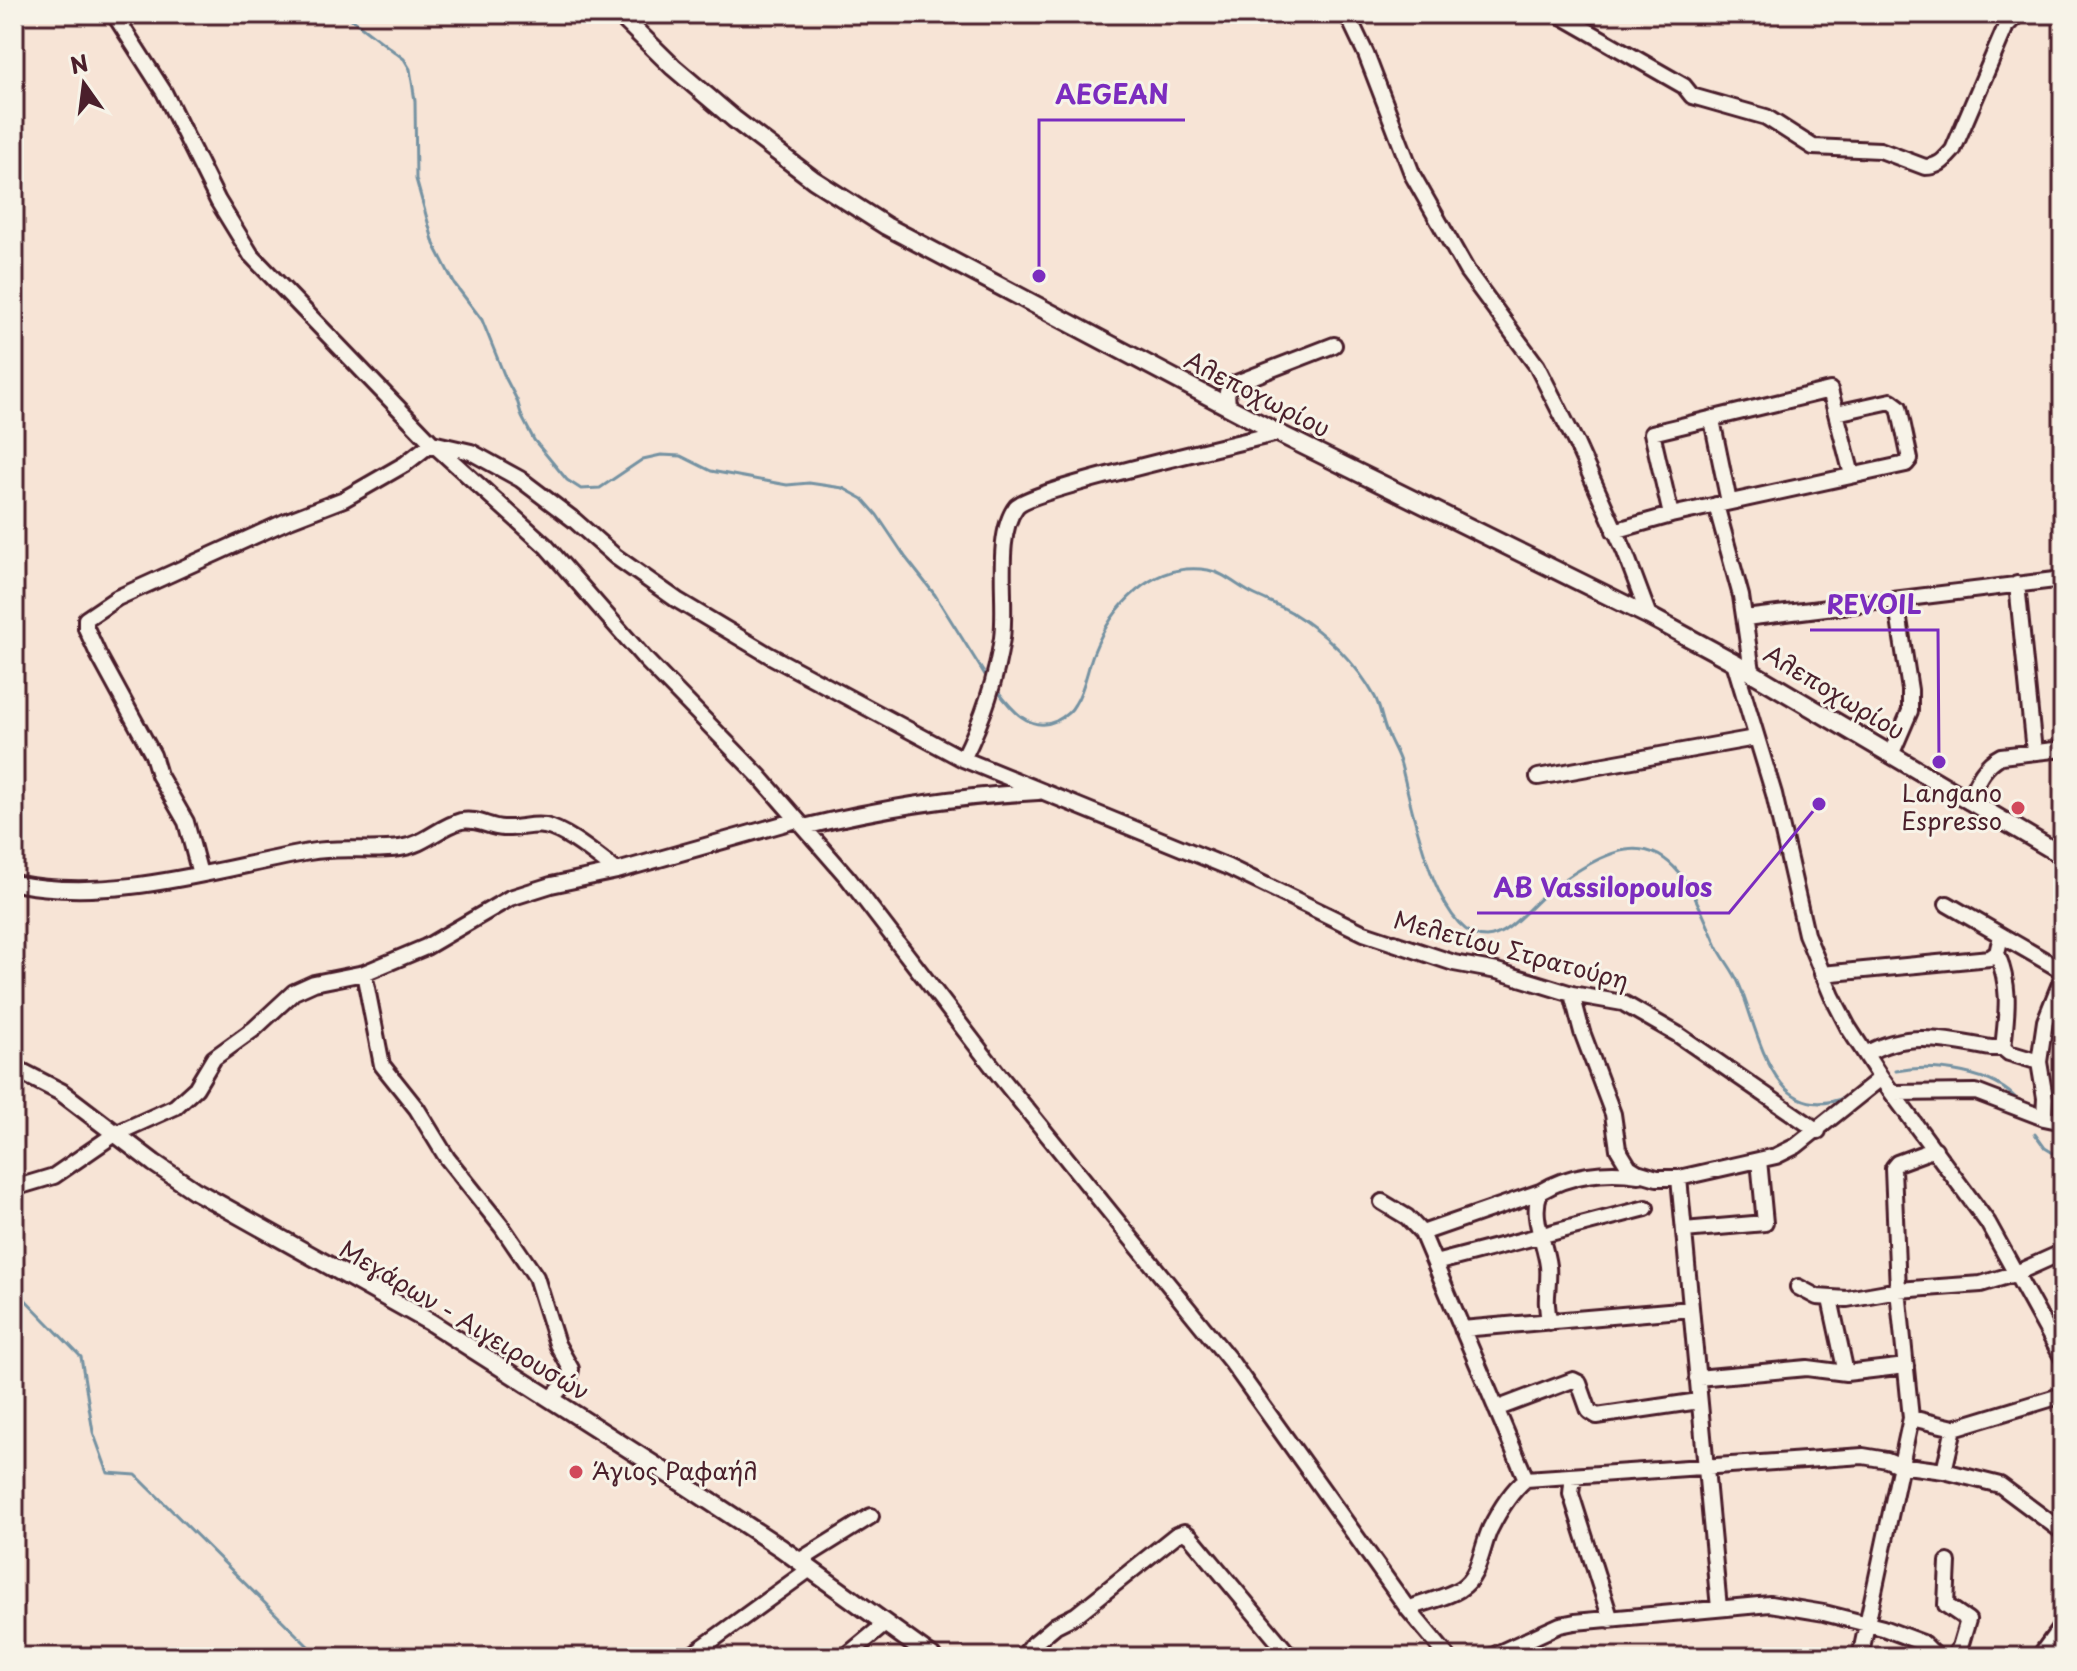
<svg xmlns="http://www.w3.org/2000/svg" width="2077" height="1671" font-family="'Playpen Sans',sans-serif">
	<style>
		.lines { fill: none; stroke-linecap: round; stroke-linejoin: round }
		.stream { stroke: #7592a2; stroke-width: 3 }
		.minor-casing { stroke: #4a1f2b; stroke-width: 20 }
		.major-casing { stroke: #4a1f2b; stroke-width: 22 }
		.minor { stroke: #f7f3e8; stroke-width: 14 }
		.major { stroke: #f7f3e8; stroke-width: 16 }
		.poi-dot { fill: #d1495b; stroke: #f7f3e8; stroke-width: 3 }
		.labels { text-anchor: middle; stroke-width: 6; stroke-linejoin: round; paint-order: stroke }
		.street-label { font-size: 24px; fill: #4a1f2b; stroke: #f7f3e8 }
		.poi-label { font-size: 24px; fill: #4a1f2b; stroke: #f7f3e8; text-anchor: end }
		.leader { fill: none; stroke: #7b2cbf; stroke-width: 3 }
		.callout-dot { fill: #7b2cbf; stroke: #f7f3e8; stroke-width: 3 }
		.callout-label { font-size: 26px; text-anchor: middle; font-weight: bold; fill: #7b2cbf; stroke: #f7f3e8; stroke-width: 6; stroke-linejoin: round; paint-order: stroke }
	</style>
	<rect width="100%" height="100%" fill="#f7e4d6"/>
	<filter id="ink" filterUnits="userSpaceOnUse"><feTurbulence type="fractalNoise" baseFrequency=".0125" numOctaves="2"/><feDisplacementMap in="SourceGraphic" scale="16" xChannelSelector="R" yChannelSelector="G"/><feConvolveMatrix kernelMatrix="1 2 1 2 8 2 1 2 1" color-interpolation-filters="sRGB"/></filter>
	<g filter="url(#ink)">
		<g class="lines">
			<path class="stream" d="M345 14 404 59 410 69 415 101 416 179 434 244 454 283 482 320 505 377 517 400 522 417 534 440 567 480 581 489 600 488 643 459 661 455 681 456 711 471 787 485 809 483 843 488 863 499 877 515 906 558 935 595 987 678
				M997 690C1011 709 1030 733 1056 721 1064 717 1071 712 1075 704 1085 689 1087 670 1093 654 1112 606 1152 561 1208 570 1225 573 1239 588 1255 595 1267 601 1279 605 1291 612 1325 633 1355 661 1375 697 1381 708 1382 723 1388 735 1392 745 1398 754 1401 765 1411 802 1435 937 1486 937 1508 936 1529 907 1545 894 1565 878 1600 854 1626 850 1679 842 1699 907 1716 944 1722 958 1733 969 1739 984 1759 1030 1771 1128 1846 1097
				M1896 1071C1932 1064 1995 1071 2019 1102
				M2035 1134 2045 1148 2063 1159
				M14 1288 81 1357 93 1432 108 1473 136 1475 319 1657"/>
			<g class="minor-casing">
				<path id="minor" d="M114 14 164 92 218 201 251 255 432 443 546 546 645 659 760 777 848 878 999 1075 1232 1363 1408 1609 1448 1657
					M1347 14 1366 54 1413 176 1467 271 1537 366 1577 445 1625 552 1649 616
					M1558 14 1684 86 1692 96 1766 117 1813 147 1880 150 1925 167C1939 167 1944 160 1953 150L2006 26 2018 14
					M1228 407 1227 392 1231 385 1334 345
					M1712 420 1729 502
					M1716 505 1741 596 1752 671
					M1671 515 1652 433 1830 390 1852 475
					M1614 531 1671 515 1906 464 1910 459 1899 407 1891 401 1836 413
					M2017 584 2034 752
					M1745 618 2063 579
					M1734 662 1774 794 1806 934 1832 996 1848 1027 1881 1078 1988 1223 2063 1359
					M1891 755 1910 711V690L1896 600
					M963 759C983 719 996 682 1002 638 1007 600 994 536 1016 507 1028 490 1243 442 1278 433
					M1538 777 1755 738
					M1968 801C1976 784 1983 765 2001 756L2063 749
					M804 827C881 808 959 796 1038 792
					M200 874 186 822 159 775 153 755 98 654 86 628V619L117 598 287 521 344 499 405 464 432 443 471 452 520 479 574 520 616 557 677 600 769 655 963 759 1228 867 1364 933 1454 963 1497 971 1572 994 1623 1003 1677 1034 1818 1131
					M14 883C111 903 213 870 309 852 339 846 370 852 400 848 424 845 439 827 461 821 477 818 488 827 503 828 517 829 531 824 545 826 566 830 599 858 617 871L797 820
					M1947 904 2063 971
					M1997 953C2011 989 2007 1011 2003 1048L2009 1053 2039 1062 2045 1098 2044 1118
					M1822 974 1990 958 1997 953 2001 936
					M1572 994 1582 1032 1613 1114 1618 1149 1629 1167 1637 1172 1657 1178H1679L1719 1608
					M1866 1054C1906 1030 1947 1040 1991 1048H2003
					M2039 1062 2045 1021 2063 976
					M1893 1093 1976 1092 2044 1118 2063 1122
					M1679 1178 1776 1156 1796 1146 1881 1078
					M14 1188 54 1176 115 1134 175 1107 196 1088 214 1058 254 1029 294 992 314 983 364 973
					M1382 1202 1407 1217 1422 1233 1526 1479
					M1684 1230 1765 1223 1759 1160
					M1422 1233 1540 1192
					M1435 1263 1646 1208
					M1798 1287 1817 1297 1847 1299 1898 1290 1981 1284 2014 1274 2063 1252
					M1830 1299 1846 1373
					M1550 1322C1543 1298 1550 1287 1548 1266 1545 1241 1530 1217 1540 1192 1570 1174 1606 1170 1639 1175
					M1462 1329 1691 1309
					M1697 1378 1807 1368 1846 1373 1906 1366
					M551 1399 569 1379 571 1369 557 1344 536 1277 502 1227 447 1158 417 1109 382 1065 364 973 426 947 510 898 551 885 617 871
					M1496 1409 1573 1380 1579 1383 1589 1411 1597 1416 1699 1401
					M1911 1418 1954 1428 2063 1395
					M1944 1471 1954 1428
					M1577 1476 1572 1484 1571 1494 1611 1620
					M799 1561 871 1516
					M1948 1562 1946 1605 1968 1620 1960 1647 1953 1657
					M1408 1609C1424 1602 1446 1598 1460 1589 1480 1577 1481 1549 1490 1529 1499 1511 1510 1492 1526 1479L1863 1456 1887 1460 1899 1465 1944 1471 2000 1485 2063 1532
					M689 1657 810 1569
					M845 1657 885 1624
					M1023 1657 1031 1646 1056 1625 1076 1615 1176 1535 1184 1532 1191 1537 1291 1657
					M1490 1657 1560 1625 1575 1622 1770 1604 1824 1613 1883 1628 1923 1643 1937 1657
					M1860 1657 1911 1418 1898 1290 1893 1168 1897 1163 1935 1149
					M2039 1657 2063 1624"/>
			</g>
			<g class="major-casing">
				<path id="major" d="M619 14 673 67 734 119 814 180 886 226 1278 433 1649 616 1734 662 2063 856
					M14 1068 61 1092 154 1163 194 1190 430 1322 673 1477 781 1548 932 1657"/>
			</g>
			<use href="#minor" class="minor"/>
			<use href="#major" class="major"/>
		</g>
	</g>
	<g class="poi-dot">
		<circle cx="2018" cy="808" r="8"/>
		<circle cx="576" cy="1472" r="8"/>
	</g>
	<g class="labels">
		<g class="street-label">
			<text transform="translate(1257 395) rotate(27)" y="8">Αλεποχωρίου</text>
			<text transform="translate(1834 693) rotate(31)" y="8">Αλεποχωρίου</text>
			<text transform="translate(1511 951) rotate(15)" y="8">Μελετίου Στρατούρη</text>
			<text transform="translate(464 1321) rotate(31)" y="8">Μεγάρων - Αιγειρουσών</text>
		</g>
		<g class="poi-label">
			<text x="2002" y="802">Langano<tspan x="2002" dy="28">Espresso</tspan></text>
			<text x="592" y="1480" text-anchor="start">Άγιος Ραφαήλ</text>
		</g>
	</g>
	<path class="leader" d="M1039 276L1039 120H1185M1939 762L1938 630H1810M1819 804L1729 913H1477"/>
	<g class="callout-dot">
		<circle cx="1039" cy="276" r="8"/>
		<circle cx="1939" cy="762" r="8"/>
		<circle cx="1819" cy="804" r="8"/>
	</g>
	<g class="callout-label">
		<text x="1112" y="104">AEGEAN</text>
		<text x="1874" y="614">REVOIL</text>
		<text x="1603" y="897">AB Vassilopoulos</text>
	</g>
	<rect width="2077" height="1671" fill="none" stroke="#f7f3e8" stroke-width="48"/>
	<rect x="24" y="24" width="2029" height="1623" fill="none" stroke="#4a1f2b" stroke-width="3" filter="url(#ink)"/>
	<g transform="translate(84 84) rotate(346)" stroke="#f7f3e8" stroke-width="6" paint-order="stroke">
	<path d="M0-6L14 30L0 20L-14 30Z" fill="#4a1f2b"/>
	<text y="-12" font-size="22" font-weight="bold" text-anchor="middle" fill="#4a1f2b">N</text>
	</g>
</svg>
